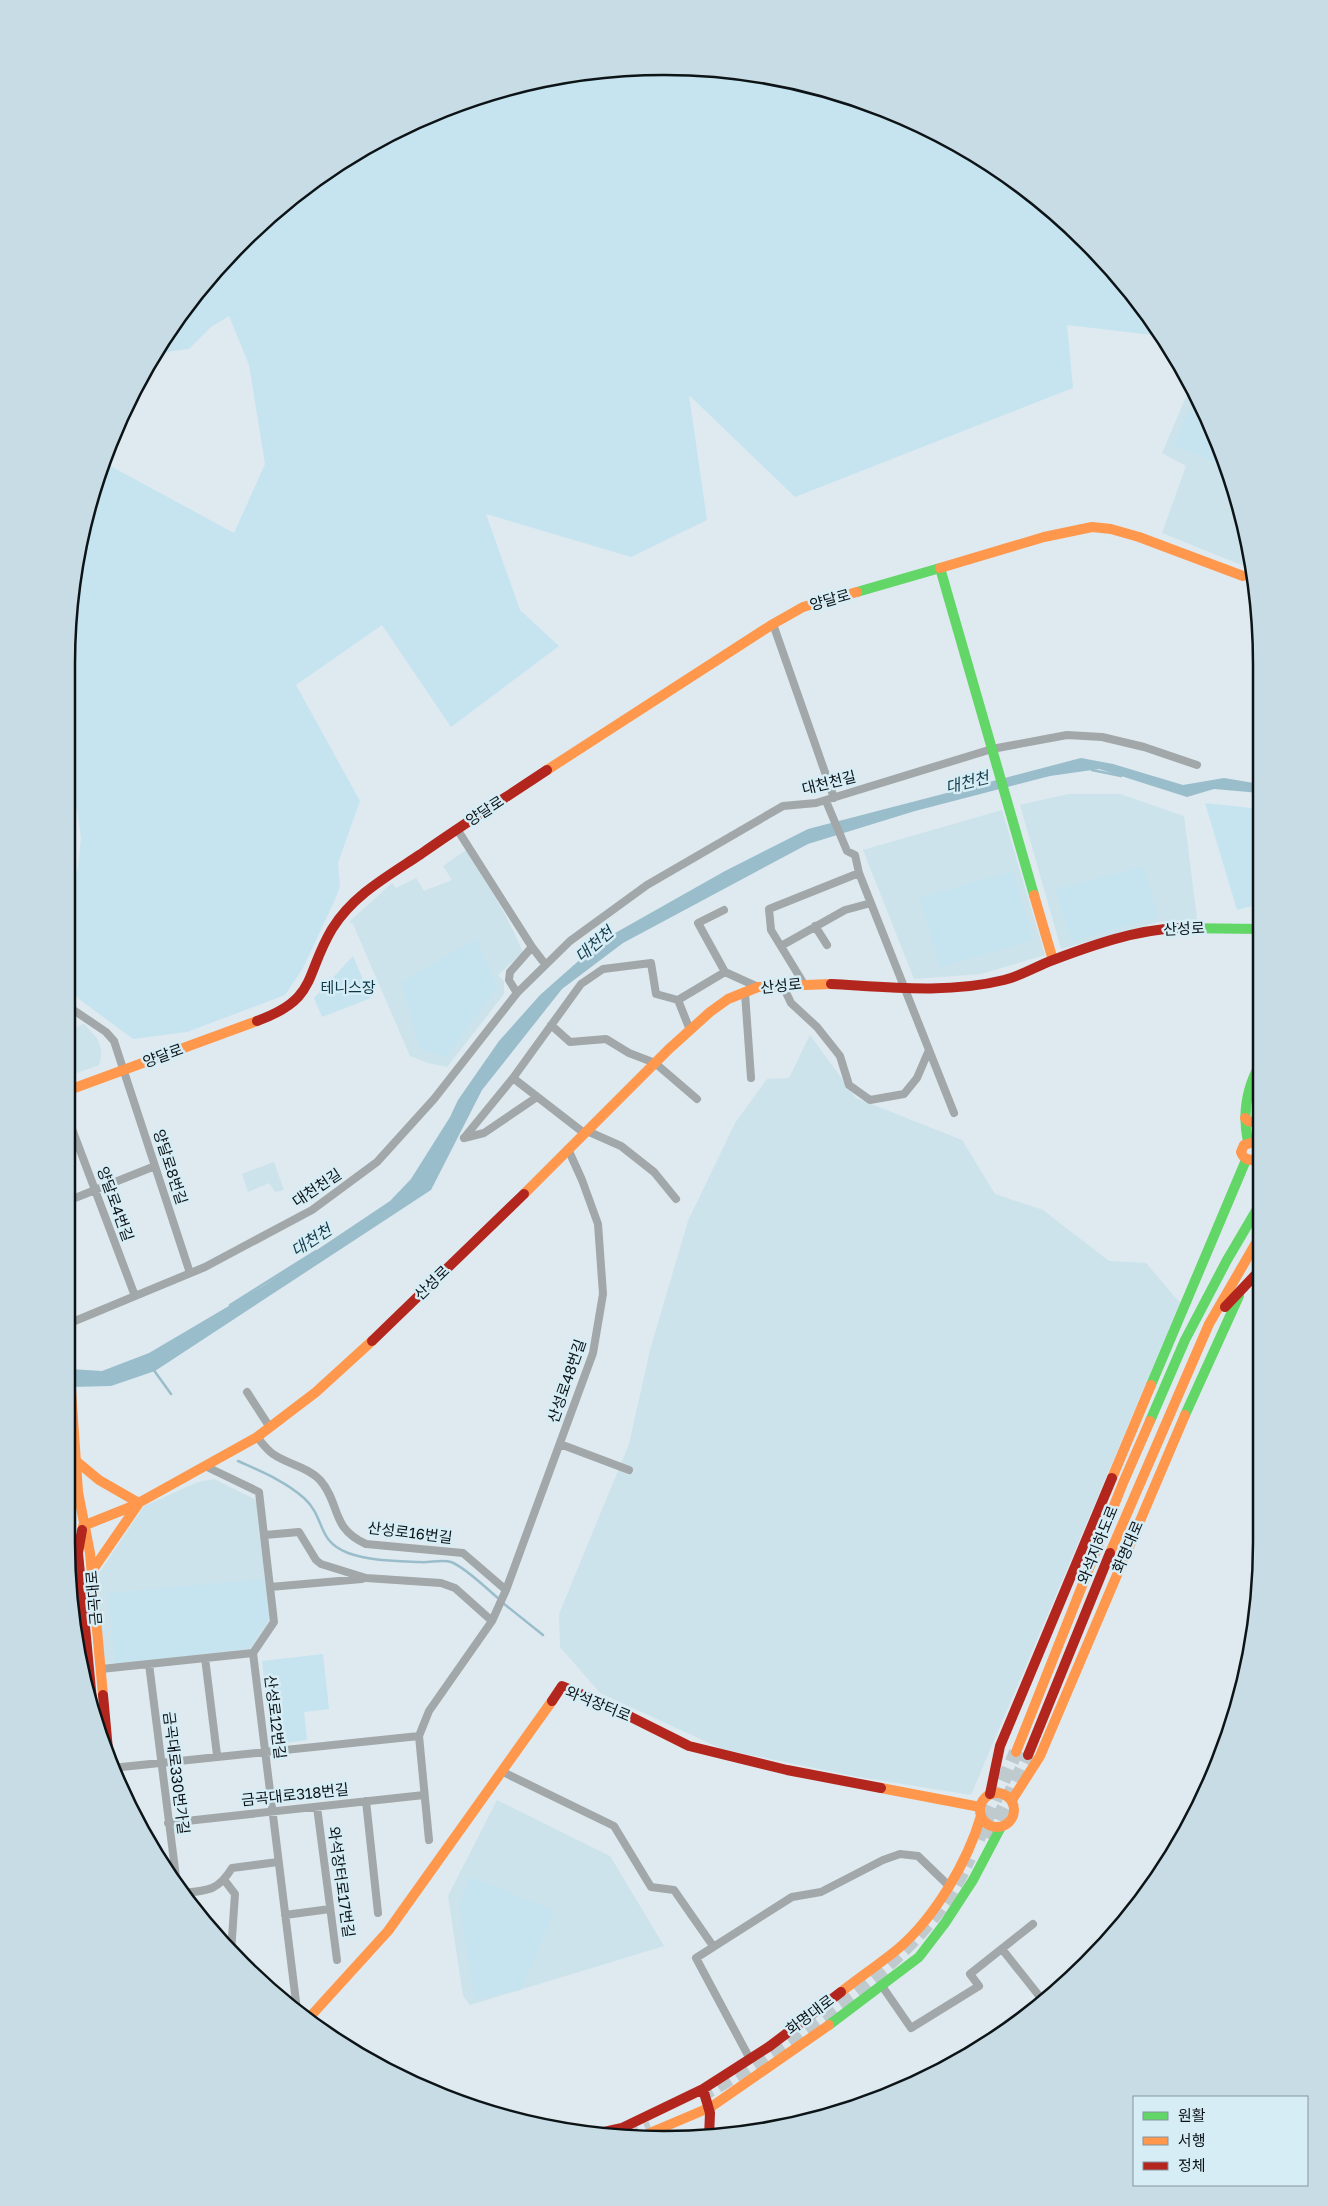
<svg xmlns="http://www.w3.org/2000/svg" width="1328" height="2206" font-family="'Golos Text','Noto Sans KR',sans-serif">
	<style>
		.built { fill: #cce3ec }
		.green { fill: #c6e4f0 }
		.water { fill: #9abdcb }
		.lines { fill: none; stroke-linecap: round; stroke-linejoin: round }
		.stream { stroke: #9abdcb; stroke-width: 2.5 }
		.highway-tunnel { stroke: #bfcacf; stroke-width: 14; stroke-dasharray: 14 7; stroke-linecap: butt }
		.street { stroke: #a2a7a9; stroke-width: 8 }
		.fast { stroke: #63d668; stroke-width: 10 }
		.slow { stroke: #ff974d; stroke-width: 10 }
		.jam { stroke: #b3261e; stroke-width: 10 }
		.labels { text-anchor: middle; stroke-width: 5; stroke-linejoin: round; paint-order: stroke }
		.street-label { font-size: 15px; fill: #0d1417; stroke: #d7edf6 }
		.park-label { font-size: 15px; fill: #0d3745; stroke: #d7edf6 }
		.water-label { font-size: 16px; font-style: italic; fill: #133b4a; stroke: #d7edf6 }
		.rim { fill: none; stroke: #0d1417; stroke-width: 2.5 }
	</style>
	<rect width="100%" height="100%" fill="#deeaef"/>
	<path class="built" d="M1191 385 1230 472 1249 568 1162 533 1186 466 1162 453Z
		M1068 794H1120L1184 816 1197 919 1158 922 1061 949 1020 805Z
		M1002 810 1045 955 981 974 914 979 863 850Z
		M466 850 505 914 523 952 498 975 504 981V994L447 1067 428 1063 410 1056 353 924 349 922 392 883 396 888 416 878 424 891 452 880 443 866Z
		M84 1024 97 1038 101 1049V1058L99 1065 69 1076V1030Z
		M810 1035 856 1098 962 1140 995 1194 1043 1210 1109 1261 1146 1263 1180 1303 971 1795 853 1776 722 1749 600 1693 560 1647 559 1614 629 1444 650 1350 688 1221 735 1123 767 1079 789 1078Z
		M274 1162 284 1190 275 1192 269 1183 248 1192 242 1174Z
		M214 1479 256 1500 271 1621 252 1650 104 1664 97 1576 144 1506 198 1482Z
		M497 1800 610 1856 664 1946 470 2005 463 1996 448 1896Z"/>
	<path class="green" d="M664 66 781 78 893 112 996 167 1113 270 1161 336 1067 325 1073 388 795 497 689 395 707 520 631 557 486 514 520 610 559 646 451 727 382 625 296 685 360 801 338 863 340 886 334 902 303 968 285 995 187 1032 133 1039 79 999 69 988V898L78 867 81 838 77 810 68 791V625L98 472 103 462 234 533 265 464 249 365 229 316 211 327 189 349 172 351 154 357 167 332 242 241 332 167 436 112 548 78Z
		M1195 396 1196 397 1228 468 1174 445Z
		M1205 803 1260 809V904L1237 910Z
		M1143 866 1158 917 1072 941 1055 890Z
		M1013 871 1033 940 940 967 920 898Z
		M476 939 497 987 445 1058 420 1048 401 982Z
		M353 956 371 998 322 1017 314 998Z
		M264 1579 269 1618 248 1648 115 1664 108 1593Z
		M323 1654 329 1709 304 1712 307 1740 278 1744 270 1731 262 1661Z
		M471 1877 554 1911 521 1990 475 1999 459 1905Z"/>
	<path class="water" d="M1081 758 1113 764 1183 785 1224 778 1260 784V793L1214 789 1187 797 1099 769 1050 776 915 811 808 844 623 943 562 989 482 1090 431 1190 155 1371 111 1386 71 1387 70 1369 102 1371 149 1353 263 1286 390 1201 411 1179 450 1117 458 1100 499 1041 540 995 601 941 725 871 808 829Z"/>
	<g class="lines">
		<path class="stream" d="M1092 770 1121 776
			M230 1305 316 1251
			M153 1369 171 1394
			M238 1461C260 1471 285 1481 304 1498 326 1518 316 1541 348 1553 370 1561 397 1561 420 1562 429 1563 442 1559 451 1562 465 1567 487 1589 499 1599
			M503 1603 543 1635"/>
		<path class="highway-tunnel" d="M978 1839 1016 1752
			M989 1839 1028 1755
			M699 2096C733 2079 764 2057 795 2035 864 1987 935 1937 969 1858
			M626 2137 651 2128"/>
		<path class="street" d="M773 624 834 798
			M826 801 847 851 855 855 859 873 954 1113
			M68 826 70 846 68 862
			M457 829 532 947 510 972 509 980 517 993
			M724 910 698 923 725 972
			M815 926 827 945
			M781 946 845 910 871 903
			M532 947 545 964
			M782 984 791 1003 817 1027 840 1056 849 1085 870 1100 904 1094 917 1078 929 1050
			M804 984 771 930 769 909 859 873
			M745 993 751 1078
			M678 1000 690 1030
			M69 1007 106 1032 114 1041 190 1273
			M551 1025 570 1042 606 1039 629 1053 655 1063 697 1099
			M513 1078 584 1133
			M69 1121 135 1296
			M587 1131 621 1146 654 1172 676 1199
			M464 1138 513 1078 581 984 603 969 651 963 656 994 678 1000 725 972 758 987
			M464 1138 484 1133 537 1097
			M70 1200 155 1166
			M70 1323 205 1267 312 1210 377 1162 434 1099 517 993 570 941 647 885 783 806 816 803 992 749 1067 735 1102 737 1144 747 1197 765
			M247 1392 269 1426
			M257 1437C262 1443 267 1450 273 1454 287 1464 308 1467 320 1480 341 1504 330 1528 366 1544L463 1553 506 1590
			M560 1444 629 1470
			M205 1466 259 1492 274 1622 253 1653 297 2010
			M265 1535 299 1532 316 1560 321 1564 366 1578 441 1583 455 1588 492 1621 429 1711 419 1736 429 1840
			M270 1587 362 1579
			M492 1621 506 1590 593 1353 603 1294 598 1224 582 1180 568 1149
			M205 1658 217 1755
			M149 1664 177 1885
			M101 1669 253 1653
			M112 1768 419 1736
			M503 1772 614 1826 651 1887 674 1890 713 1946
			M366 1801 378 1913
			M317 1807 337 1960
			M168 1823 424 1795
			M225 1881 235 1894 231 1953
			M182 1893C207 1891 218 1891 232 1868L278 1862
			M285 1915 330 1909
			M1002 1949 1044 2002
			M882 1986 911 2028 979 1986 970 1974 1033 1924
			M1021 2020 1032 2013
			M750 2059 696 1958 792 1897 821 1892 883 1860 900 1854 918 1856 948 1885"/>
		<path class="fast" d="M857 592 940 568 1034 895
			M1178 928 1260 929
			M1248 1142C1242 1114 1246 1089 1260 1064
			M1151 1385 1246 1160
			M1185 1415 1239 1296
			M1150 1421 1185 1340 1227 1260 1260 1204
			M829 2025 919 1957 945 1923 973 1880 1001 1827"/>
		<path class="slow" d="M940 568 1044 537 1092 527 1111 529 1139 537 1243 576
			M547 770 773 624 803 607 857 592
			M1034 895 1053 960
			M69 1090 257 1021
			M1245 1118 1248 1121 1260 1124
			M1260 1149 1254 1142 1244 1145 1241 1152C1243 1159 1248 1160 1255 1160L1260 1154
			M524 1194 669 1049 710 1012 728 999 758 987 831 984
			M71 1389 78 1492 90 1553 103 1695
			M75 1460 99 1480 139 1503 92 1571
			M1112 1478 1151 1385
			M83 1526 133 1506 257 1437 316 1392 372 1341
			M1110 1553 1209 1324 1260 1236
			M1016 1752 1123 1483 1150 1421
			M881 1788 980 1807
			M980 1810a17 17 0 1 1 34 0a17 17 0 1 1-34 0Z
			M1012 1800 1040 1756 1185 1415
			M841 1992C860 1977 881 1963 899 1948 935 1917 968 1861 981 1816
			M308 2019 388 1931 552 1701
			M638 2138 711 2107 829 2025"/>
		<path class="jam" d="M831 984C887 987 948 994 1004 980 1021 976 1037 966 1053 960 1093 945 1135 930 1178 928
			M257 1021C318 999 304 976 332 929 353 895 388 876 421 854 462 825 505 798 547 770
			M1225 1307 1260 1270
			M372 1341 524 1194
			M82 1530 78 1553 93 1711
			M103 1695 109 1761
			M552 1701 562 1686 603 1703 689 1746 787 1770 881 1788
			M1028 1755 1110 1553
			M990 1794 1000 1746 1112 1478
			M703 2089 710 2113 709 2137
			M574 2132H604L622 2128 703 2089 770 2046 841 1992"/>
	</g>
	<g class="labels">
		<g class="street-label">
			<text transform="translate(830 600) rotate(-16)" y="5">양달로</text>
			<text transform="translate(829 783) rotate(-14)" y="5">대천천길</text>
			<text transform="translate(485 811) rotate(-33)" y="5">양달로</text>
			<text transform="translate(1184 929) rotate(-3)" y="5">산성로</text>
			<text transform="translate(781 986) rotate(-6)" y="5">산성로</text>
			<text transform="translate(163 1056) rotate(-20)" y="5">양달로</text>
			<text transform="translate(170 1167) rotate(72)" y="5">양달로8번길</text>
			<text transform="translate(317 1188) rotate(-34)" y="5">대천천길</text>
			<text transform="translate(115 1204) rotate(70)" y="5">양달로4번길</text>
			<text transform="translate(432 1283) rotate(-44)" y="5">산성로</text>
			<text transform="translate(567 1381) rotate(-71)" y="5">산성로48번길</text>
			<text transform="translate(410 1533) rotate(7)" y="5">산성로16번길</text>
			<text transform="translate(1098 1545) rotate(-68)" y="5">와석지하도로</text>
			<text transform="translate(1128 1547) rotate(-67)" y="5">화명대로</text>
			<text transform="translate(94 1598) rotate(-95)" y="5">금곡대로</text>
			<text transform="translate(598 1704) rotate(22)" y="5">와석장터로</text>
			<text transform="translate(275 1717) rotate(83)" y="5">산성로12번길</text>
			<text transform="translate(176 1773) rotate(83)" y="5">금곡대로330번가길</text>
			<text transform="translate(295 1795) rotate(-6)" y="5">금곡대로318번길</text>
			<text transform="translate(341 1882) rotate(82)" y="5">와석장터로17번길</text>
			<text transform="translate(810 2015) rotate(-37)" y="5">화명대로</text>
		</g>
		<g class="park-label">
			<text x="348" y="993">테니스장</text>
		</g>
		<g class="water-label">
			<text transform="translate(967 782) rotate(-14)" y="6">대천천</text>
			<text transform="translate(594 944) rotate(-41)" y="6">대천천</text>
			<text transform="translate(311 1240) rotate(-33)" y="6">대천천</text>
		</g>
	</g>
	<path d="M0 0H1328V2206H0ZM664 75H664A589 589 0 0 1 1253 664V1542A589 589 0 0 1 664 2131H664A589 589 0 0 1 75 1542V664A589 589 0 0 1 664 75Z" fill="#c7dce4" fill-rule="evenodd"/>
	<path class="rim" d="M664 75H664A589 589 0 0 1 1253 664V1542A589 589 0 0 1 664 2131H664A589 589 0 0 1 75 1542V664A589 589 0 0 1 664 75Z"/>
	<rect x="1133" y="2096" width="175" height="90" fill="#d7edf6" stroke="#86969d"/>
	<rect x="1143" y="2112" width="25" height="8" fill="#63d668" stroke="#86969d"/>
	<text x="1178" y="2121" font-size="15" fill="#0d1417">원활</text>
	<rect x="1143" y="2137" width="25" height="8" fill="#ff974d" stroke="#86969d"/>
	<text x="1178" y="2146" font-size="15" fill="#0d1417">서행</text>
	<rect x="1143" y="2162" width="25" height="8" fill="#b3261e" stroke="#86969d"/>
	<text x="1178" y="2171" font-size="15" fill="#0d1417">정체</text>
</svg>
